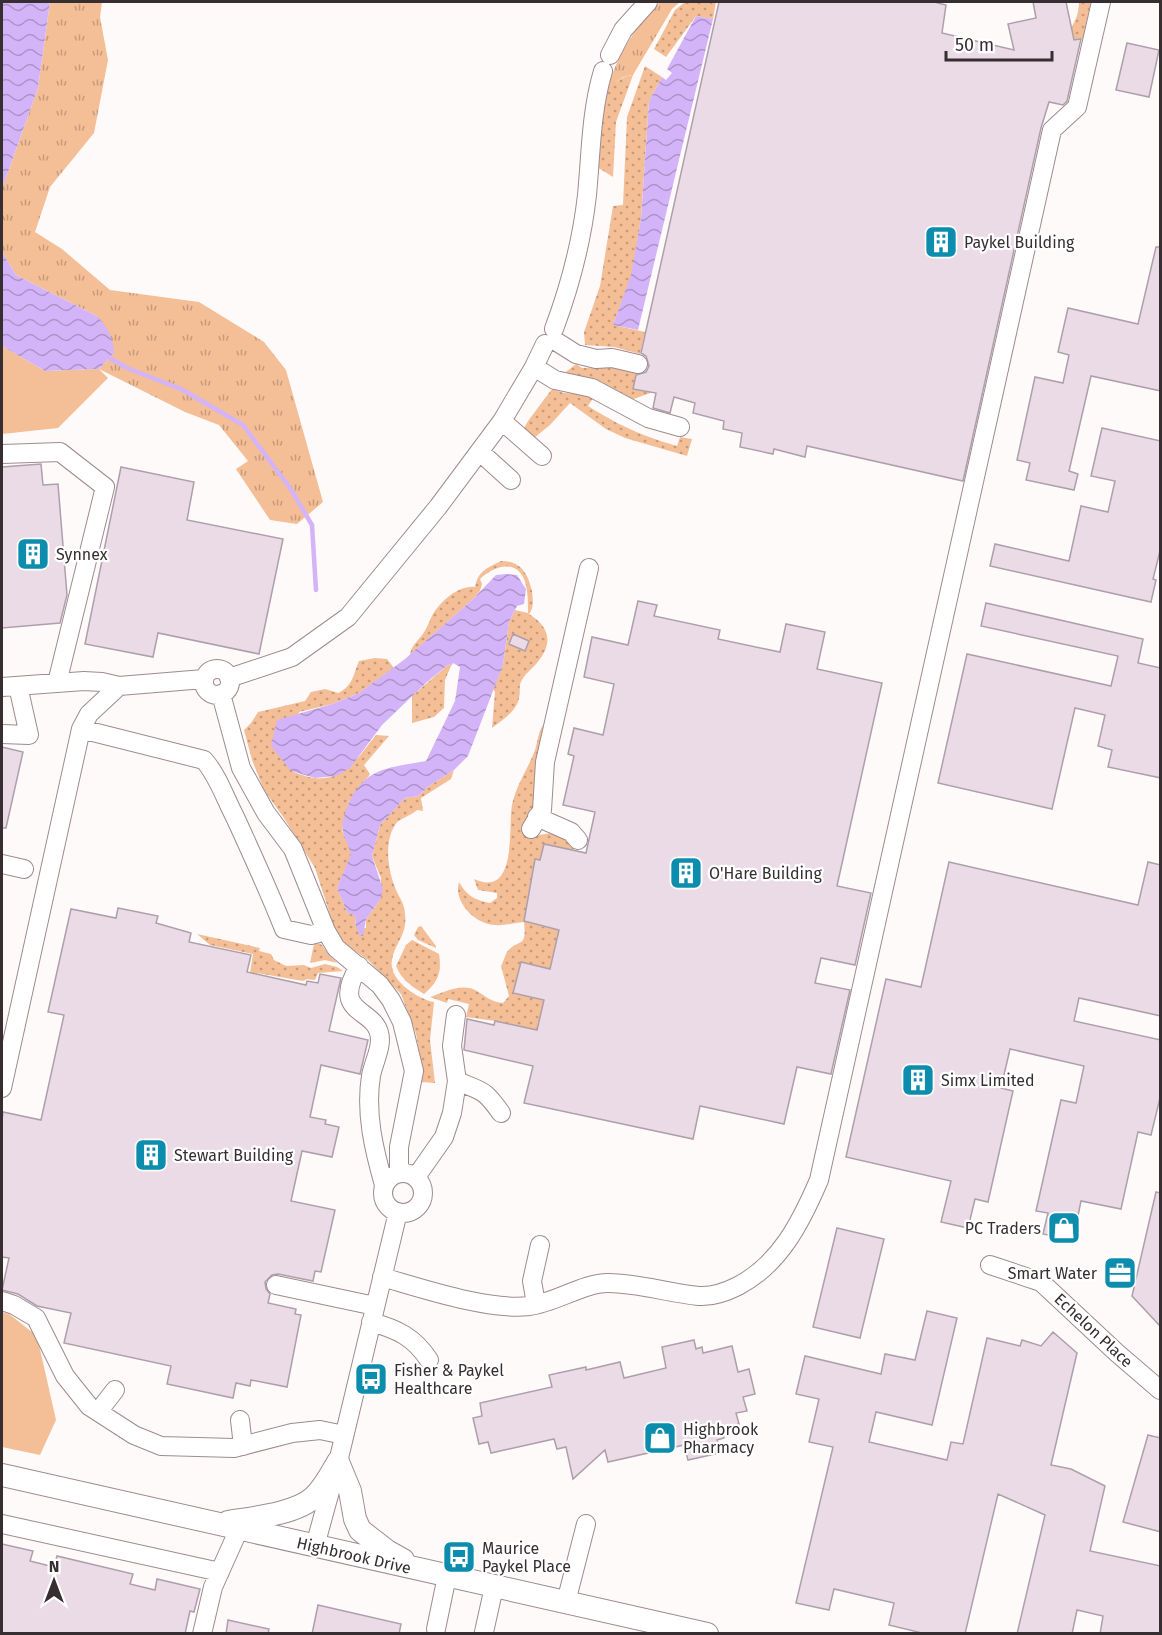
<svg xmlns="http://www.w3.org/2000/svg" width="1162" height="1635" font-family="'Fira Sans',sans-serif">
	<style>
		.grass { fill: url(#grass-tufts) }
		.park { fill: #f4be96 }
		.garden { fill: url(#garden-dots) }
		.water { fill: url(#water-waves) }
		.lines { fill: none; stroke-linecap: round; stroke-linejoin: round }
		.stream { stroke: #d4b4f8; stroke-width: 4.5 }
		.building { fill: #ebdbe7; stroke: #ae9faa; stroke-width: 1.5 }
		.minor-casing { stroke: #9e8b8f; stroke-width: 20 }
		.major-casing { stroke: #9e8b8f; stroke-width: 24 }
		.minor { stroke: #fff; stroke-width: 18 }
		.major { stroke: #fff; stroke-width: 22 }
		.labels { text-anchor: middle; stroke-width: 4.5; stroke-linejoin: round; paint-order: stroke }
		.poi-label { font-size: 16px; fill: #362e30; stroke: #fff; text-anchor: start }
		.street-label { font-size: 16px; fill: #362e30; stroke: #fff }
	</style>
	<defs>
		<pattern id="grass-tufts" width="24" height="20" patternUnits="userSpaceOnUse" patternTransform="scale(1.5)"><rect width="24" height="20" fill="#f4be96"/><path d="M3 7l-1-3M5 7V3M7 7l1-3M15 17l-1-3M17 17v-4M19 17l1-3" fill="none" stroke="#c69b7b"/></pattern>
		<pattern id="garden-dots" width="8" height="8" patternUnits="userSpaceOnUse" patternTransform="scale(1.5)"><rect width="8" height="8" fill="#f4be96"/><path d="M2 2h.1M6 6h.1" fill="none" stroke="#c69b7b" stroke-width="1.8" stroke-linecap="round"/></pattern>
		<pattern id="water-waves" width="16" height="10" patternUnits="userSpaceOnUse" patternTransform="scale(1.5)"><rect width="16" height="10" fill="#d4b4f8"/><path d="M0 5q4-4 8 0t8 0" fill="none" stroke="#ad93c9"/></pattern>
	</defs>
	<rect width="100%" height="100%" fill="#fefafa"/>
	<path class="grass" d="M50 2H102L100 17 108 60 94 133 50 187 35 232 62 249 110 290 199 302 264 342 286 370 323 502 297 524 270 520 236 469 248 461 219 425 185 412 99 369 114 353 97 316 16 275 2 252V189L38 88Z
		M660 2H680L672 9 633 75C618 76 613 86 605 98 614 61 633 28 660 2Z"/>
	<path class="park" d="M2 346 45 371 99 369 108 378 58 428 2 434Z
		M2 1312 9 1314 37 1336 56 1420 40 1455 2 1447Z"/>
	<path class="garden" d="M685 2H719H716L713 19 696 16 666 57 654 49 675 10Z
		M1079 2H1091L1083 38 1070 41 1067 33C1075 23 1079 14 1079 2Z
		M645 66 662 77 649 101 641 218 632 275 613 325 645 332 640 354 614 347 585 345 584 332 600 286 613 206 623 205 627 117Z
		M633 75 616 122 613 177 597 167C599 152 600 108 605 97 611 85 621 76 633 75Z
		M576 364 582 368 615 367 637 370 633 389 653 392 631 400 616 393 602 382 562 375Z
		M552 389 564 393 595 395 588 406C620 426 642 436 677 446L680 437 692 439 687 456 625 438 606 429 570 403 550 425 534 438 523 430 528 421Z
		M501 561C521 561 528 574 532 591 533 600 534 608 529 614 547 625 554 640 540 659 535 667 526 672 522 680 518 686 521 691 519 698 517 711 502 720 492 728L495 692 493 689 503 665 509 622 515 610 528 613C528 602 528 589 524 579 515 558 492 567 480 579L482 584 480 591 473 599 410 655C411 646 417 642 422 635 427 629 429 621 433 614 442 600 459 585 475 587 478 571 487 568 501 561Z
		M375 658 387 659 394 668 359 693 332 704 299 712 291 771C299 774 307 777 314 778 344 782 360 755 376 735L389 736 364 765 370 774 349 802 342 830 352 854 337 888 347 912 355 915 356 927 366 928V919L380 900 381 878 372 856 380 825 405 798 418 796 429 786 454 770 451 779 421 798 423 811 417 810C411 816 399 818 395 825 384 842 388 870 395 887 397 894 403 901 404 908 410 934 395 941 392 960 388 980 418 999 434 1002L430 1040 435 1083 421 1082V1061L416 1034 401 994 368 960 338 939 315 868 284 818 264 790 252 760 244 730 251 723 258 712 305 701 311 692 325 689 338 693C353 686 353 675 359 661Z
		M449 664 451 666 445 680 444 708 434 717 412 723V696Z
		M552 718 533 836 557 832 574 842 573 851 544 844 540 860H535L524 921 549 928 561 921 550 969 521 962 514 993 544 1000 536 1034 495 1021 466 1017 469 1004 448 999 447 1003 430 997C444 992 463 982 477 991 487 997 491 1002 503 1003L509 996 501 966C503 962 505 956 507 952 519 937 527 950 524 922 514 923 504 926 495 925 475 924 453 902 459 882 467 896 475 900 490 903L497 898V893L478 890 474 879C518 899 508 826 512 805 516 785 528 769 535 750 538 741 538 731 544 724 546 722 549 720 552 718Z
		M421 926 436 946V948L418 940 414 935 418 927Z
		M197 934 260 948 259 951 271 954 274 960 286 966 304 965 311 968 325 964 337 967 343 971 318 973 315 980 307 979 303 981 257 973 253 988 248 986 253 954 210 945Z
		M412 940 439 954C442 973 438 982 424 994 411 986 402 980 396 966L406 945Z
		M318 943 322 945 328 954 337 963 325 960 310 963 314 944Z"/>
	<path class="water" d="M2 2H50L38 88 2 189Z
		M696 16 713 19 638 330 613 325 631 275 641 218 649 101 662 77 666 80 672 73 667 69Z
		M2 252 16 275 97 316C107 326 114 339 114 353L99 369 45 371 2 346Z
		M506 574 517 575 526 589 524 604 517 606 509 622 503 665 468 756 454 770 429 786 418 796 405 798 380 825 372 856 383 889 380 900 366 919 363 936H360L356 927 355 916 347 912 337 888 351 854C349 847 345 840 343 832 341 823 345 813 348 805 364 767 389 768 426 761L455 701 460 667 453 663 451 666 449 664 427 682 382 725 350 768 336 776 315 778 291 771 271 746 277 720 332 704 359 693 405 659 473 599 496 575Z"/>
	<g class="lines">
		<path class="stream" d="M110 358 127 368 181 389 243 425 290 488 312 525 316 590"/>
	</g>
	<path class="building" d="M719 2H934L946 5 942 33 1014 50 1008 24 1036 18 1033 2H1066L1074 40 1081 39 1067 101 1063 105 1049 102 1041 128 963 481 807 446 805 457 774 449 773 454 740 447 742 433 723 429 724 421 693 413 695 403 674 397 670 413 653 408 656 393 633 389 636 375 646 372 649 366 646 356 641 353Z
		M1127 43 1159 50 1149 97 1116 90Z
		M1156 247H1161V391L1091 376 1069 471 1078 474 1074 490 1026 480 1030 463 1017 460 1035 377 1063 383 1069 355 1058 352 1068 308 1138 324Z
		M1102 428 1161 441V547L1153 579 1156 580 1151 602 990 566 995 544 1069 561 1081 506 1108 512 1115 481 1091 476Z
		M41 464 43 485 58 484 67 595 60 623 2 628V467Z
		M121 467 194 482 187 520 283 539 259 654 158 633 153 657 85 644Z
		M638 601 657 605 654 616 720 630 718 639 780 652 786 624 825 632 817 669 882 683 837 886 871 893 855 965 821 958 815 983 850 990 831 1074 797 1067 784 1124 700 1106 693 1139 524 1103 533 1066 464 1050 467 1019 494 1025 495 1021 537 1030 544 1000 513 993 521 962 550 969 559 930 524 921 535 859 540 860 544 844 586 853 595 812 563 805 574 756 568 754 574 728 603 735 614 684 584 677 592 637 628 645Z
		M986 603 1143 639 1138 663 1161 668V778L1108 767 1112 750 1098 746 1105 715 1075 708 1052 809 938 783 967 654 1111 686 1118 656 981 626Z
		M513 634 529 641 525 651 509 644Z
		M2 747 23 752 6 828H2Z
		M949 862 1138 905 1148 862 1161 865V1016L1079 998 1074 1021 1161 1040V1094L1151 1135 1138 1132 1121 1209 1081 1201 1073 1240 1043 1234 1048 1213 1036 1211 1061 1100 1076 1103 1084 1066 1010 1049 1001 1088 1013 1091 988 1202 975 1199 968 1228 941 1222 951 1181 846 1157 886 979 921 987Z
		M118 908 158 916 156 923 191 933 189 942 251 955 247 972 306 985 307 981 318 983 320 974 341 978 329 1031 368 1040 360 1074 321 1065 310 1117 326 1120 325 1124 339 1127 332 1157 302 1151 291 1201 335 1210 321 1272 315 1271 313 1281 278 1274 272 1275 265 1282 266 1289 270 1294 268 1303 296 1309 295 1314 301 1315 287 1387 251 1380 250 1386 236 1383 233 1398 167 1384 171 1366 64 1343 71 1313 37 1306 18 1294 2 1290 9 1258 2 1257V1120L3 1112 41 1120 64 1015 48 1012 71 909 116 918Z
		M1156 1192 1161 1193V1327L1132 1296Z
		M837 1228 884 1239 860 1338 813 1327Z
		M927 1311 957 1318 932 1425 876 1412 869 1442 947 1460 951 1442 963 1444 987 1338 1020 1346 1022 1340 1041 1346 1053 1332 1077 1353 1051 1465 1071 1469 1105 1486 1090 1551 1161 1566V1634H1100L1103 1616 1077 1610 1072 1634H1017L1045 1515 998 1494 965 1634H926L889 1625 894 1603 834 1589 829 1610 796 1603 833 1447 809 1442 819 1399 796 1394 805 1356 881 1374 885 1354 915 1360Z
		M694 1340 696 1349 702 1347 703 1353 732 1346 738 1372 749 1369 755 1394 743 1397 747 1411 736 1413 739 1424 726 1427 727 1432 723 1433 724 1438 717 1440 720 1453 688 1460 684 1445 608 1462 605 1450 573 1479 566 1447 557 1449 554 1439 491 1453 488 1442 479 1444 473 1418 482 1416 480 1403 552 1387 549 1375 586 1367V1370L620 1362 624 1378 666 1368 662 1347Z
		M1148 1435 1161 1438V1532L1123 1522Z
		M2 1544 33 1551 30 1561 54 1567 57 1556 133 1574 130 1584 155 1590 157 1579 200 1589 194 1612 190 1611 185 1634H2Z
		M318 1605 401 1624 399 1634H312Z
		M228 1620 269 1629 268 1634H226Z"/>
	<g class="lines">
		<g class="minor-casing">
			<path id="minor" d="M610 55 623 30 648 2
				M554 329C570 286 582 240 587 195 591 153 591 111 603 71
				M557 342 576 354 596 359 612 358 638 364
				M534 367 555 380 592 388 648 418 680 427
				M502 421 542 456
				M480 452 511 480
				M2 454 60 452 105 487 57 683
				M204 682a13 13 0 1 1 26 0a13 13 0 1 1-26 0Z
				M229 678 292 657 348 617 438 507 502 421 534 367 545 344
				M2 687 84 681 102 682 119 686 204 679
				M221 694 241 768 266 813 293 849 326 931 336 948 380 985 391 1000 402 1022 414 1071 399 1147V1173
				M81 729 204 760C218 776 225 798 235 817 252 854 269 891 284 929L311 935 326 931
				M2 734 29 735 18 686
				M537 817 571 832 578 840
				M531 829 542 810 545 762 589 568
				M2 864 24 869
				M359 966C328 1018 380 1006 380 1040 380 1052 373 1064 371 1076 365 1113 374 1150 384 1185
				M456 1015 452 1046 457 1081
				M2 1088 81 729 89 714 119 686
				M383 1193a20 20 0 1 1 40 0a20 20 0 1 1-40 0Z
				M416 1177 444 1137 452 1113 457 1081C483 1092 484 1089 501 1113
				M990 1265 1041 1282 1117 1353 1160 1390
				M382 1277C421 1288 489 1311 529 1306 555 1303 583 1283 608 1283 638 1283 668 1293 699 1296 713 1297 726 1292 738 1286 780 1264 801 1222 819 1180L1052 130 1077 107 1101 2
				M276 1285 375 1306
				M2 1301 14 1305 36 1318 65 1376 89 1406 134 1435 161 1446 234 1448 292 1433 320 1430 344 1435
				M536 1304 532 1281 540 1245
				M371 1322C397 1329 414 1337 429 1360
				M98 1412 115 1390
				M240 1420 243 1446
				M2 1524 220 1572
				M315 1546 338 1462 398 1212
				M566 1602 586 1524
				M436 1629 447 1576
				M484 1632 494 1587
				M202 1634 213 1587 239 1529"/>
		</g>
		<g class="major-casing">
			<path id="major" d="M338 1462 350 1491 355 1519 360 1530 387 1551 403 1560
				M2 1475 707 1634
				M228 1522C252 1518 296 1514 314 1497 324 1488 331 1474 338 1462"/>
		</g>
		<use href="#minor" class="minor"/>
		<use href="#major" class="major"/>
	</g>
	<defs>
		<g id="building-square" transform="scale(1.725)"><rect x="-9" y="-9" width="18" height="18" rx="4" fill="#0d8dad" stroke="#fff"/><path d="M-4-6H4V6H1V3H-1V6H-4ZM-2.5-4.3h1.7v1.8h-1.7ZM.8-4.3h1.7v1.8H.8ZM-2.5-1h1.7V.8h-1.7ZM.8-1h1.7V.8H.8Z" fill="#fff"/></g>
		<g id="shop-square" transform="scale(1.725)"><rect x="-9" y="-9" width="18" height="18" rx="4" fill="#0d8dad" stroke="#fff"/><path d="M-5-2.5h2.3a2.7 3.5 0 0 1 5.4 0H5L5.5 6h-11ZM-1.5-2.5h3a1.5 2.3 0 0 0-3 0Z" fill="#fff"/></g>
		<g id="office-square" transform="scale(1.725)"><rect x="-9" y="-9" width="18" height="18" rx="4" fill="#0d8dad" stroke="#fff"/><path d="M-6-3h4V-5.5h4V-3h4V5H-6ZM-1-4.5V-3h2v-1.5ZM-6 0V1H6V0Z" fill="#fff"/></g>
		<g id="bus-square" transform="scale(1.725)"><rect x="-9" y="-9" width="18" height="18" rx="4" fill="#0d8dad" stroke="#fff"/><path d="M-5-6H5V4H4V6H2V4H-2V6H-4V4H-5ZM-3.5-4V0h7V-4ZM-3.5 1.2v1.5H-2V1.2ZM2 1.2v1.5H3.5V1.2Z" fill="#fff"/></g>
	</defs>
	<g fill-rule="evenodd">
		<use href="#building-square" x="941" y="242"/>
		<use href="#building-square" x="33" y="554"/>
		<use href="#building-square" x="686" y="873"/>
		<use href="#building-square" x="918" y="1080"/>
		<use href="#building-square" x="151" y="1155"/>
		<use href="#shop-square" x="1064" y="1228"/>
		<use href="#office-square" x="1120" y="1273"/>
		<use href="#bus-square" x="371" y="1379"/>
		<use href="#shop-square" x="660" y="1438"/>
		<use href="#bus-square" x="459" y="1557"/>
	</g>
	<g class="labels">
		<g class="poi-label">
			<text x="964" y="248">Paykel Building</text>
			<text x="56" y="560">Synnex</text>
			<text x="709" y="879">O'Hare Building</text>
			<text x="941" y="1086">Simx Limited</text>
			<text x="174" y="1161">Stewart Building</text>
			<text x="1041" y="1234" text-anchor="end">PC Traders</text>
			<text x="1097" y="1279" text-anchor="end">Smart Water</text>
			<text x="394" y="1376">Fisher &amp; Paykel<tspan x="394" dy="18">Healthcare</tspan></text>
			<text x="683" y="1435">Highbrook<tspan x="683" dy="18">Pharmacy</tspan></text>
			<text x="482" y="1554">Maurice<tspan x="482" dy="18">Paykel Place</tspan></text>
		</g>
		<g class="street-label">
			<text transform="translate(1094 1330) rotate(43)" y="6">Echelon Place</text>
			<text transform="translate(354 1555) rotate(13)" y="6">Highbrook Drive</text>
		</g>
	</g>
	<rect width="1162" height="1635" fill="none" stroke="#362e30" stroke-width="6"/>
	<g transform="translate(54 1581)" stroke="#ffffff" stroke-width="4.5" paint-order="stroke">
	<path d="M0-4.5L10 22L0 15L-10 22Z" fill="#362e30"/>
	<text y="-9" font-size="16" font-weight="bold" text-anchor="middle" fill="#362e30">N</text>
	</g>
	<path d="M946 51v9h106v-9" fill="none" stroke="#362e30" stroke-width="3"/>
	<text x="955" y="51" font-size="18" fill="#362e30" stroke="#ffffff" stroke-width="4.5" paint-order="stroke">50 m</text>
</svg>
